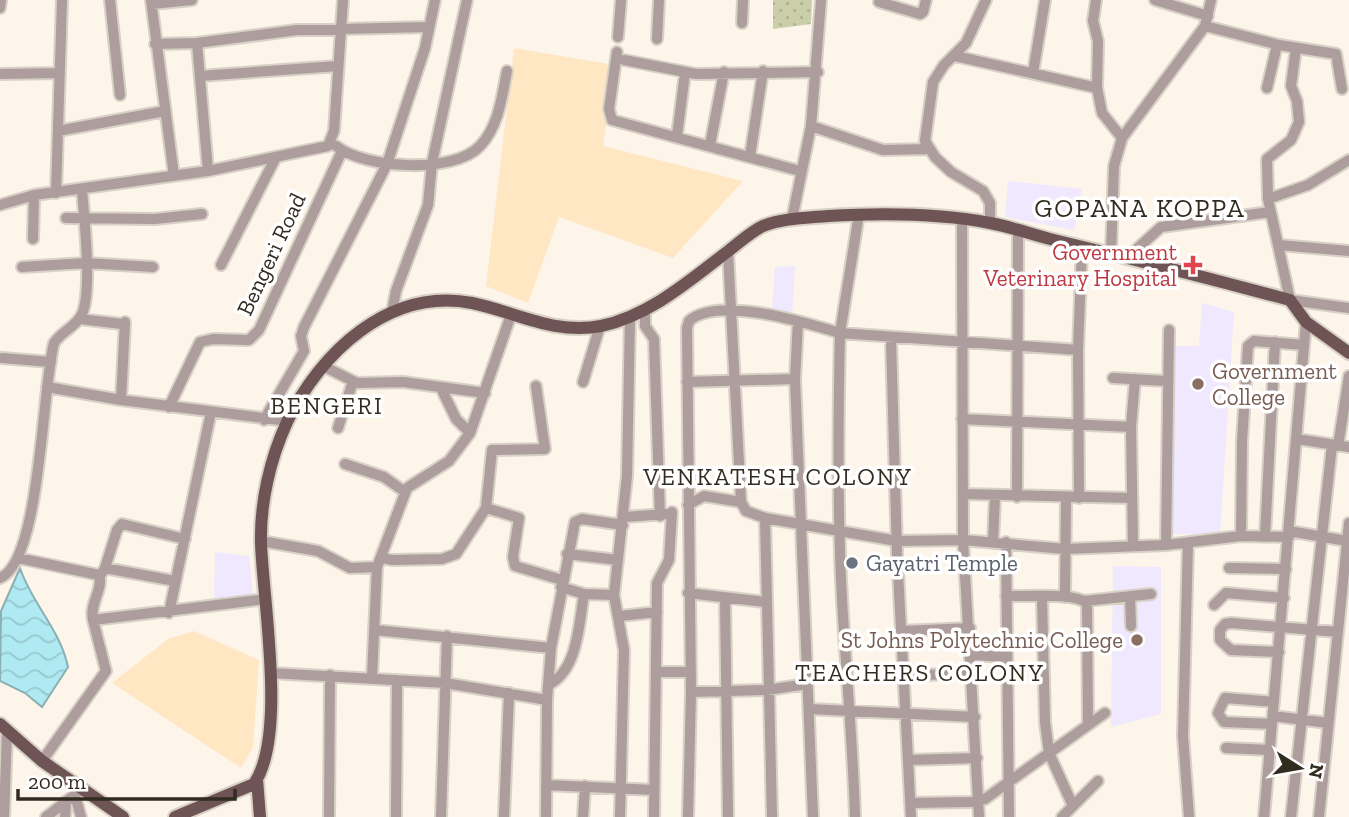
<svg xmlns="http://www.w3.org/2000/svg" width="1349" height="817" font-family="'Zilla Slab',serif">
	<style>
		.built { fill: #ffe7c4 }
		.education { fill: #efe8fe }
		.park { fill: url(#park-dots) }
		.water { fill: url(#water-waves); stroke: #8ab0b3; stroke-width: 2 }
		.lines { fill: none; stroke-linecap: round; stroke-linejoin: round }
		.minor-casing { stroke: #d8d1c6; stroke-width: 14 }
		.major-casing { stroke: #d8d1c6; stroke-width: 16 }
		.minor { stroke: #ad9d9d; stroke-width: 10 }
		.major { stroke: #6f5456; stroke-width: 12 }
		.health-dot { fill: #e0444e; stroke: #fff; stroke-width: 2.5 }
		.education-dot { fill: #8d6e63; stroke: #fff; stroke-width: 2.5 }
		.worship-dot { fill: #6b7280; stroke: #fff; stroke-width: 2.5 }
		.labels { text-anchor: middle; stroke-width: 7; stroke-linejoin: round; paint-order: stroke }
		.health-label { font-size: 23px; fill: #be3a42; stroke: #fff; text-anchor: end }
		.street-label { font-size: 23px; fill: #322b20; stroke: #fff }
		.education-label { font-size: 23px; fill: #785e54; stroke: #fff; text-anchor: start }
		.worship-label { font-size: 23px; fill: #5b616d; stroke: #fff; text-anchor: start }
		.neighbourhood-label { font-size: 24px; letter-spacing: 2px; fill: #322b20; stroke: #fff }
		.quarter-label { font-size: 26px; letter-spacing: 2px; fill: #322b20; stroke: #fff }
	</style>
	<defs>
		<pattern id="park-dots" width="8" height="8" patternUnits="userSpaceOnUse" patternTransform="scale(1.75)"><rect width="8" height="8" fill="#cbcfa9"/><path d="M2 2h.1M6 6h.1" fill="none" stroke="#afb291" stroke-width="1.8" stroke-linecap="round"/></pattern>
		<pattern id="water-waves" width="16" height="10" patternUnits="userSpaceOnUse" patternTransform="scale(1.75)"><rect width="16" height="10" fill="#afe9f2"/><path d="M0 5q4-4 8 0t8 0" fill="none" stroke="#97c8cf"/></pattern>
	</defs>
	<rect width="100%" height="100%" fill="#fdf5ea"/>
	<path class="built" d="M514 48 615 65 603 146 743 181 673 258 559 217 528 303 486 286Z
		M194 631 259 660 253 747 241 768 112 683 168 639Z"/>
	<path class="education" d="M1008 181 1082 189 1074 230 1005 217Z
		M795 266 792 317 772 311 775 267Z
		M1202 303 1234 312 1220 535 1166 534 1169 346H1199Z
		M215 552 249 556 253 595 214 605Z
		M1113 566 1161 567V714L1111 727Z"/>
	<path class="park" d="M773 0H812L811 24 773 29Z"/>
	<path class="water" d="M20 568C32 604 60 629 68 667L42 707 25 693 0 681 1 611Z"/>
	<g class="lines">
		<g class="minor-casing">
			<path id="minor" d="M110 0 120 95
				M151 0 174 176
				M986 0 966 43 944 65 933 82 925 141 935 157 951 172 983 191 990 203V223
				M1096 0 1093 21 1098 41 1097 88 1102 113 1122 138
				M1155 0 1208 16
				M879 2 920 14 923 12 926 0
				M152 4 192 0
				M0 8 1 0
				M742 23 743 0
				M1205 26 1279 45 1336 54 1342 89
				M618 37 621 0
				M657 39 659 0
				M197 43 297 30 429 27
				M155 44 197 43 208 171
				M617 52 609 109 612 120 800 171
				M955 56 1097 88
				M624 60 696 74 818 72
				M1033 73 1045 0
				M0 74 60 73
				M200 76 338 66
				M1267 88 1277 45
				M811 126 883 150 929 149
				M58 131 165 111
				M677 136 685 73
				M710 145 724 72
				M336 146C365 169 454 174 480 146 499 126 502 96 507 71
				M750 156 763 71
				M1349 160 1308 185 1268 199 1290 300 1349 308
				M56 193 62 0
				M1268 199 1267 159 1291 140 1299 122 1297 101 1291 86 1296 48
				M0 205 34 195 208 171 328 146 334 131 343 0
				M859 214 840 333 1078 350
				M66 218 155 219 202 214
				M792 219 811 126 821 0
				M962 221 963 540 979 817
				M33 239 34 195
				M1279 245 1349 251
				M728 252 741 502 746 511 765 518 897 541 963 540 1065 549 1166 545 1241 536 1289 537
				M1111 253 1114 166 1122 138 1205 26 1211 0
				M1127 258 1161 227 1270 212
				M221 265 276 157
				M22 267 86 263 153 267
				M645 310V326L654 339 660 516
				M392 312 396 291 428 205 432 163 467 0
				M80 319 122 324
				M798 321 795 379 813 817
				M891 339 897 553 911 817
				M2 358 51 362
				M323 366 357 383 403 382 485 393
				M1113 378 1166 381
				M583 382 600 326
				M687 382 795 379
				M47 387 121 400 287 421
				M441 388 456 419 470 433
				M121 400 125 322
				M169 407 200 342 213 339 249 340 259 330 342 151
				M962 419 1131 427
				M264 420 304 351 301 336 304 327 387 164 425 48 435 0
				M338 428 353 381
				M1297 439 1349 447
				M1338 446 1349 376
				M345 464 384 477 405 492
				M963 494 1132 498
				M1017 497 1018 232
				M1079 498 1078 350 1082 247
				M688 505 704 496 741 502
				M486 508 519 518 513 557 515 566 562 580
				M624 517 667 514
				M765 518 772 817
				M1289 531 1347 541
				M1241 536 1242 441 1248 346 1254 341 1304 345
				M1265 536 1275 342
				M261 541 318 551 350 568 377 567 407 488 449 461 470 433 511 315
				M993 542 995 496
				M1006 542 1009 817
				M1188 543 1183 736 1189 817
				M1166 545 1169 330
				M1133 546 1131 427 1135 379
				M567 554 618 560
				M18 558 99 575C104 588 89 604 93 620L266 599
				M382 558 392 560 442 559 456 554 486 508 492 450 545 449 536 386
				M105 568 117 530 122 524 185 539
				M1229 568 1286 569
				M102 573 105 568 175 581
				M0 578C41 562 42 386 54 343 61 332 75 327 81 316 93 295 84 216 82 190
				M561 587 584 594 614 595
				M688 593 765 602
				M1006 596C1025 597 1073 592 1087 603L1088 725
				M1130 596 1131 626
				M1065 597 1066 498
				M725 598 728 817
				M1042 598 1045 722 1049 753 1073 806
				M1085 601 1151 594
				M1214 605 1226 593 1284 598
				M169 613 211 412
				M620 616 657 612
				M375 630 551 648
				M902 631 970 628
				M1279 652 1231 650 1220 640V630L1225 624 1231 623 1338 632
				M971 655 1007 657
				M657 672H690
				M271 673 445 683 547 700 546 817
				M902 676 972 673
				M372 677 377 567
				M548 685C578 671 579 623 584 594
				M691 692 767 690 807 684
				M547 700 551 648 575 522 582 519 623 525
				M809 709 975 717
				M1273 716 1328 723
				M1272 724 1224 722 1218 713 1225 698 1274 702
				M1226 748 1270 750
				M908 760 977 758
				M42 761 106 671 93 620
				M546 785 654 790
				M75 795 81 817
				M910 803 970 802 985 799 1105 713
				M4 817 7 731
				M46 817 81 790
				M65 817 66 801
				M329 817 330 675
				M396 817 397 680
				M441 817 447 636
				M504 817 509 693
				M583 817 585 786
				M620 817 624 650 614 595 627 476 630 317
				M654 817 657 583 669 560 672 512
				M688 817 691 692 687 328 689 321C718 295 806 323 840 333 838 422 837 511 842 599 846 672 853 744 855 817
				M1062 817 1098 781
				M1264 817 1306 322
				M1291 817 1332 445
				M1319 817 1349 523"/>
		</g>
		<g class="major-casing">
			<path id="major" d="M0 724 42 761 123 817
				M257 779 260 817
				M175 817 254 784C287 736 263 602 261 543 260 503 270 459 287 422 320 353 389 287 472 303 516 312 554 335 601 326 649 316 689 281 727 252 738 244 750 232 763 226 783 218 807 218 828 216 881 213 938 213 990 223 1012 227 1033 235 1054 240 1133 259 1212 279 1290 300L1306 322 1349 353"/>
		</g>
		<use href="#minor" class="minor"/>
		<use href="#major" class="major"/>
	</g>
	<path class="health-dot" d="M1189.5 254.5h7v7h7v7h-7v7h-7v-7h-7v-7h7z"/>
	<g class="education-dot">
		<circle cx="1198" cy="384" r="7"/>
		<circle cx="1137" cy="640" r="7"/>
	</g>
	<circle class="worship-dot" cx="852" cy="563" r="7"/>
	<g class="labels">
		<g class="health-label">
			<text x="1177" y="260">Government<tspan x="1177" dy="26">Veterinary Hospital</tspan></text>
		</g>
		<g class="street-label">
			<text transform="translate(271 254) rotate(-65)" y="8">Bengeri Road</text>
		</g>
		<g class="education-label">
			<text x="1212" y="379">Government<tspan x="1212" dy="26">College</tspan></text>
			<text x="1123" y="648" text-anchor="end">St Johns Polytechnic College</text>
		</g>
		<g class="worship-label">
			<text x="866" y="571">Gayatri Temple</text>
		</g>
		<g class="neighbourhood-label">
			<text x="327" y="414">BENGERI</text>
			<text x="778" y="485">VENKATESH COLONY</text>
			<text x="920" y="681">TEACHERS COLONY</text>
		</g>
		<g class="quarter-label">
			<text x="1140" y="217">GOPANA KOPPA</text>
		</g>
	</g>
	<g transform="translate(1300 768) rotate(101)" stroke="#ffffff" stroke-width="5" paint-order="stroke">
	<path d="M0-5L12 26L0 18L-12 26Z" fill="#322b20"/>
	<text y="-10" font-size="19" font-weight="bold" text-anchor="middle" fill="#322b20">N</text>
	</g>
	<path d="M18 789v10h217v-10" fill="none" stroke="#322b20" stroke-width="3.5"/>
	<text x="28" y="789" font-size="21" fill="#322b20" stroke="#ffffff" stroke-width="5" paint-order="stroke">200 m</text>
</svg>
